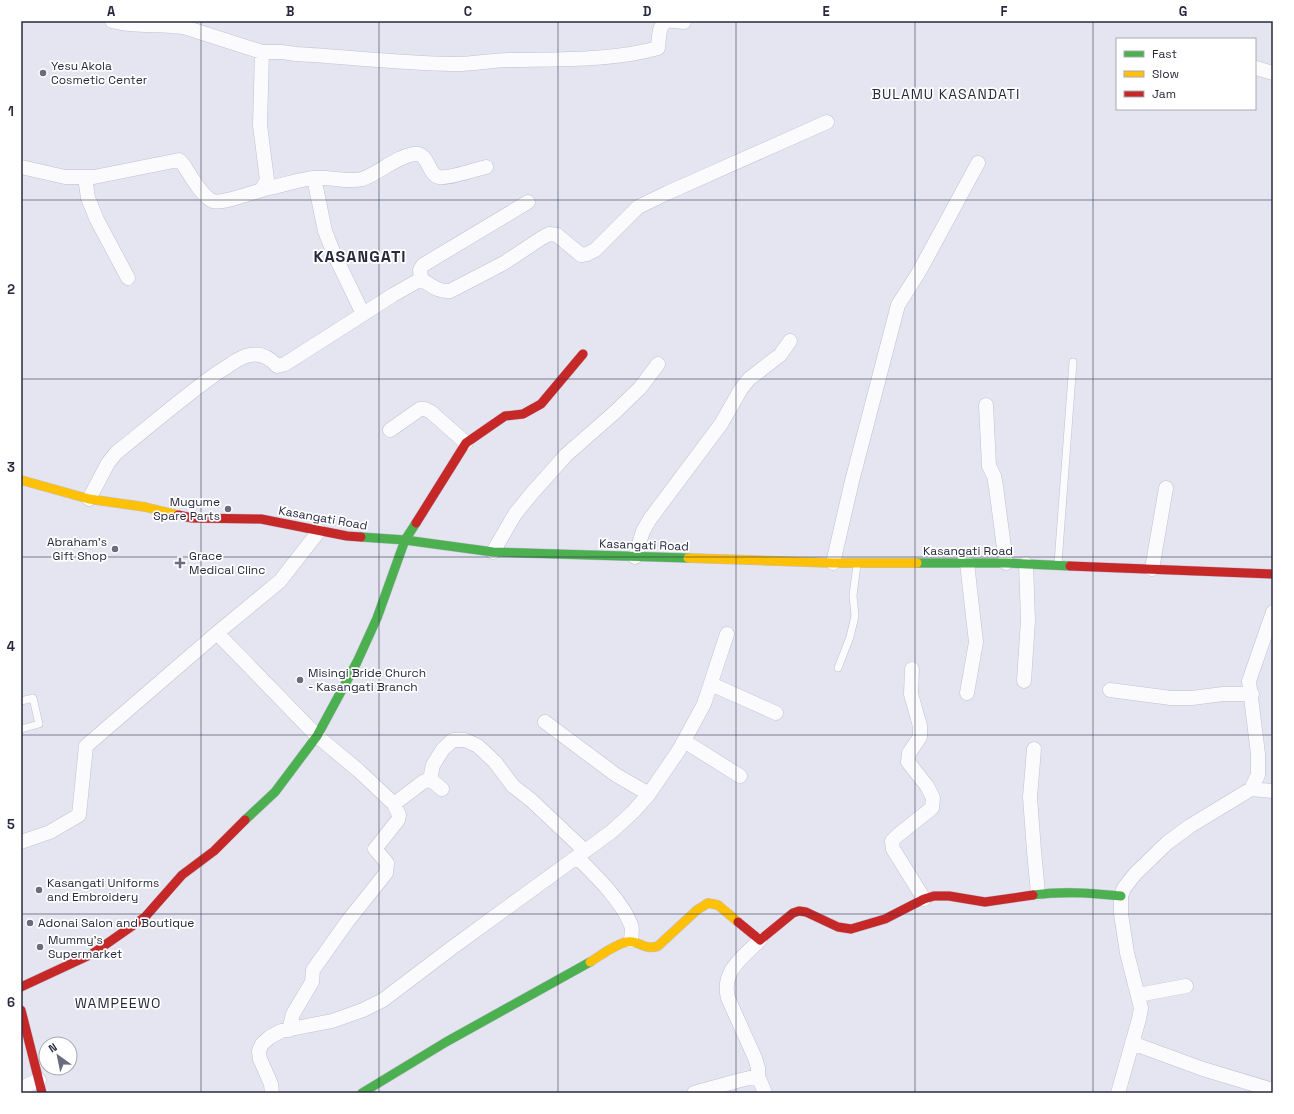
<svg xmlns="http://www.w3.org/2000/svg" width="1294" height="1114" font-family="'Space Grotesk',sans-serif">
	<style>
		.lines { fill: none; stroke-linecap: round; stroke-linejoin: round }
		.lane-casing { stroke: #c0c1d1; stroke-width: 8 }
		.street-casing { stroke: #c0c1d1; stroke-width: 15 }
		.fast-casing { stroke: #c0c1d1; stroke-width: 10 }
		.slow-casing { stroke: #c0c1d1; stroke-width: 10 }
		.jam-casing { stroke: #c0c1d1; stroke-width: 10 }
		.lane { stroke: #fbfbfd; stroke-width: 7 }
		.street { stroke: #fbfbfd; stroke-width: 14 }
		.fast { stroke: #4caf50; stroke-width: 9 }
		.slow { stroke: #ffc107; stroke-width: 9 }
		.jam { stroke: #c62828; stroke-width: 9 }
		.grid { fill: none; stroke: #28293e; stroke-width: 1; stroke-opacity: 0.55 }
		.poi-dot { fill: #6a6b7d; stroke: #fff; stroke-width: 1.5 }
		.labels { text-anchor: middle; stroke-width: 3.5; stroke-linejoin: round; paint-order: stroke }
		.poi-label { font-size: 12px; fill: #28293e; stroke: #fff; text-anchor: start }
		.street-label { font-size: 12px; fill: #28293e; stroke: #fff }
		.quarter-label { font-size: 14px; letter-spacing: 1px; fill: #28293e; stroke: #fff }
		.district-label { font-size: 16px; font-weight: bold; letter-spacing: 1px; fill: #28293e; stroke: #fff }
		.neatline { fill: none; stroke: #28293e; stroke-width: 1.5 }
		.grid-label { font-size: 13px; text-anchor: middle; font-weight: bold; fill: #28293e }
	</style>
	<rect width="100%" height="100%" fill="#e4e5f1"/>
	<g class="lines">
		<g class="lane-casing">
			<path id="lane" d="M1058 563 1073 362
				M838 668 850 637 855 616 853 595 857 565
				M21 701 33 698 39 724 21 729"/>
		</g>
		<g class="street-casing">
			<path id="street" d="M112 21C137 28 162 23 187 28L262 52H282L296 54C348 57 400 63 452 64 471 65 490 60 509 60 556 59 613 61 658 48 659 40 658 24 667 21 672 20 679 22 684 22
				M1256 68 1273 73
				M21 167 65 177H94L179 160 183 164C189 173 202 197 213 201 223 204 256 191 269 188 283 185 298 180 313 178 329 176 347 183 362 179 380 173 395 157 414 154 429 152 427 174 439 177 447 179 477 169 486 167
				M85 177 88 198 97 220 128 278
				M314 178 325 231 334 254 363 314
				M261 190 267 180 260 125 262 52
				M528 202 423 265 420 270 421 279C431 285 438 292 450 291L504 263 540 239 549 234 557 235 581 255 587 254 595 250 638 207 667 193 827 122
				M986 405 989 466 994 476 996 487 1006 563
				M390 430 420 409H425L431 412 466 443
				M89 499 108 463 116 453C150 426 184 396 220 371 229 366 240 356 250 355 261 353 270 358 277 366L285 364 393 295 421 279
				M493 552 515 514 533 492 566 455 614 413 640 388 658 364
				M635 557 643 531 650 519 721 424 741 389 749 379 780 355 790 341
				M833 563 852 481 898 305 919 272 978 163
				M967 563 976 642 967 693
				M1152 569 1166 488
				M217 633 317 736 358 770 394 804 399 815 398 820 375 849 387 863 386 873 347 922 313 970 312 982 293 1014 289 1030
				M912 669 911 694 920 726V737L909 753 908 762 927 786 933 798 932 808 898 835 892 841 893 849 924 899
				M1024 681 1028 620 1026 564
				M711 684 776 713
				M1110 690 1171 698H1192L1223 694H1252
				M545 722 616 775 649 794
				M684 741 740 776
				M1034 749 1030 797 1034 851 1038 893
				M430 779 433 765 443 749 453 740H465L478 746 495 762 513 786 531 800 585 851
				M1251 789 1273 791
				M394 804 423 782 430 779 442 789
				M21 842 50 832 79 815 86 746 217 633 280 581 319 531
				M577 857C596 876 622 901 631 925 633 930 631 936 631 941
				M760 940C743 957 721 971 728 998L755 1058 758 1068V1076L765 1093
				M1138 995 1186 986
				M1132 1043 1203 1069 1273 1090
				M21 1088 39 1080
				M272 1093 271 1084 260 1059 259 1051 262 1044 270 1037 281 1031 332 1021 363 1010 383 1000 453 947 611 832 633 812 649 794 679 750 704 704 727 634
				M694 1093 737 1081 758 1076
				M1118 1093 1139 1019 1141 1008 1127 953 1121 914V896L1124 888 1135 874 1167 843 1190 826 1251 789 1258 775V754L1249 681 1273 612"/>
		</g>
		<g class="fast-casing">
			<path id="fast" d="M361 537 405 540 493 552 688 558
				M917 563H1006L1070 566
				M245 820 275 792 317 736 357 662 377 618 405 540 416 523
				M1033 895C1063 891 1090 893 1121 896
				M362 1093 446 1042 590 962"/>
		</g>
		<g class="slow-casing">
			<path id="slow" d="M21 480 89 499 145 507 178 515
				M688 558 833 563H917
				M590 962C600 956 615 944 627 942 639 940 645 951 658 946L697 910 708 903 718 905 738 922"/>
		</g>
		<g class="jam-casing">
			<path id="jam" d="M178 515 192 518 261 519 347 536 361 537
				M416 523 466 443 505 416 523 414 541 404 583 354
				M1070 566 1273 574
				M738 922 760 940 793 913 799 911 806 912 838 927 851 929 885 919 924 899 934 896H949L985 902 1033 895
				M21 987 92 954 145 917 182 875 214 851 245 820
				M21 1010 42 1093"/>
		</g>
		<use href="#lane" class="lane"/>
		<use href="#street" class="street"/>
		<use href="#fast" class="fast"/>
		<use href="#slow" class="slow"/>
		<use href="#jam" class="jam"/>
	</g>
	<path class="grid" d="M201 21V1093M379 21V1093M558 21V1093M736 21V1093M915 21V1093M1093 21V1093M21 200H1273M21 379H1273M21 557H1273M21 735H1273M21 914H1273"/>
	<g class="poi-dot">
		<circle cx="43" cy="73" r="4"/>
		<circle cx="228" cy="509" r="4"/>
		<circle cx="115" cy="549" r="4"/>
		<path d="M178 557h4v4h4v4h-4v4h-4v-4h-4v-4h4z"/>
		<circle cx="300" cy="680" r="4"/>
		<circle cx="39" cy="890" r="4"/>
		<circle cx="30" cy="923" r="4"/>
		<circle cx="40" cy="947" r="4"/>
	</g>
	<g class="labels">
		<g class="poi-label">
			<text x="51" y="70">Yesu Akola<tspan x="51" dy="14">Cosmetic Center</tspan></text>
			<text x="220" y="506" text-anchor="end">Mugume<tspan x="220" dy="14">Spare Parts</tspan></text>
			<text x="107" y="546" text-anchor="end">Abraham's<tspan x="107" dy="14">Gift Shop</tspan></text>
			<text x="189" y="560">Grace<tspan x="189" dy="14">Medical Clinc</tspan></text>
			<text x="308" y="677">Misingi Bride Church<tspan x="308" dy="14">- Kasangati Branch</tspan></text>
			<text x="47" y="887">Kasangati Uniforms<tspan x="47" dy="14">and Embroidery</tspan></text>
			<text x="38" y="927">Adonai Salon and Boutique</text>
			<text x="48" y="944">Mummy's<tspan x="48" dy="14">Supermarket</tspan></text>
		</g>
		<g class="street-label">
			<text transform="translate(323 518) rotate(10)" y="4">Kasangati Road</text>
			<text transform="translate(644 545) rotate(2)" y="4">Kasangati Road</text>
			<text x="968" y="555">Kasangati Road</text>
		</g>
		<g class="quarter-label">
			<text x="946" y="99">BULAMU KASANDATI</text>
			<text x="118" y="1008">WAMPEEWO</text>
		</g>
		<g class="district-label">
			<text x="360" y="262">KASANGATI</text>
		</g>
	</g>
	<rect width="1294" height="1114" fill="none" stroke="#ffffff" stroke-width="44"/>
	<rect x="1116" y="38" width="140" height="72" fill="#ffffff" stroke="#a9a9b2"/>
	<rect x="1124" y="51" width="20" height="6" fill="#4caf50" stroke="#a9a9b2"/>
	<text x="1152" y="58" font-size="12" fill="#28293e">Fast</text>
	<rect x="1124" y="71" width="20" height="6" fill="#ffc107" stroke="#a9a9b2"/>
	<text x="1152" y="78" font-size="12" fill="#28293e">Slow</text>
	<rect x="1124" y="91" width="20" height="6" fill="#c62828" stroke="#a9a9b2"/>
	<text x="1152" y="98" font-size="12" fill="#28293e">Jam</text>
	<g transform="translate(58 1056) rotate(327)"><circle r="19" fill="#ffffff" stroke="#a9a9b2"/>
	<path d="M0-3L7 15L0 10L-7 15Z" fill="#6a6b7d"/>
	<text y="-6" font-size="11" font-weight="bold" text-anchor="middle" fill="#28293e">N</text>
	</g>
	<rect x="22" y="22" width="1250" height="1070" class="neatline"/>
	<g class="grid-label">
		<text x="111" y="16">A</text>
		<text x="290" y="16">B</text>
		<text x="468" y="16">C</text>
		<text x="647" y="16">D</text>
		<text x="826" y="16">E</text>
		<text x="1004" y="16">F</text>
		<text x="1183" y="16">G</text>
		<text x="11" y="116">1</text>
		<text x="11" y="294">2</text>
		<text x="11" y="472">3</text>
		<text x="11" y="651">4</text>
		<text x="11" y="829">5</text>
		<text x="11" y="1007">6</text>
	</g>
</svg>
